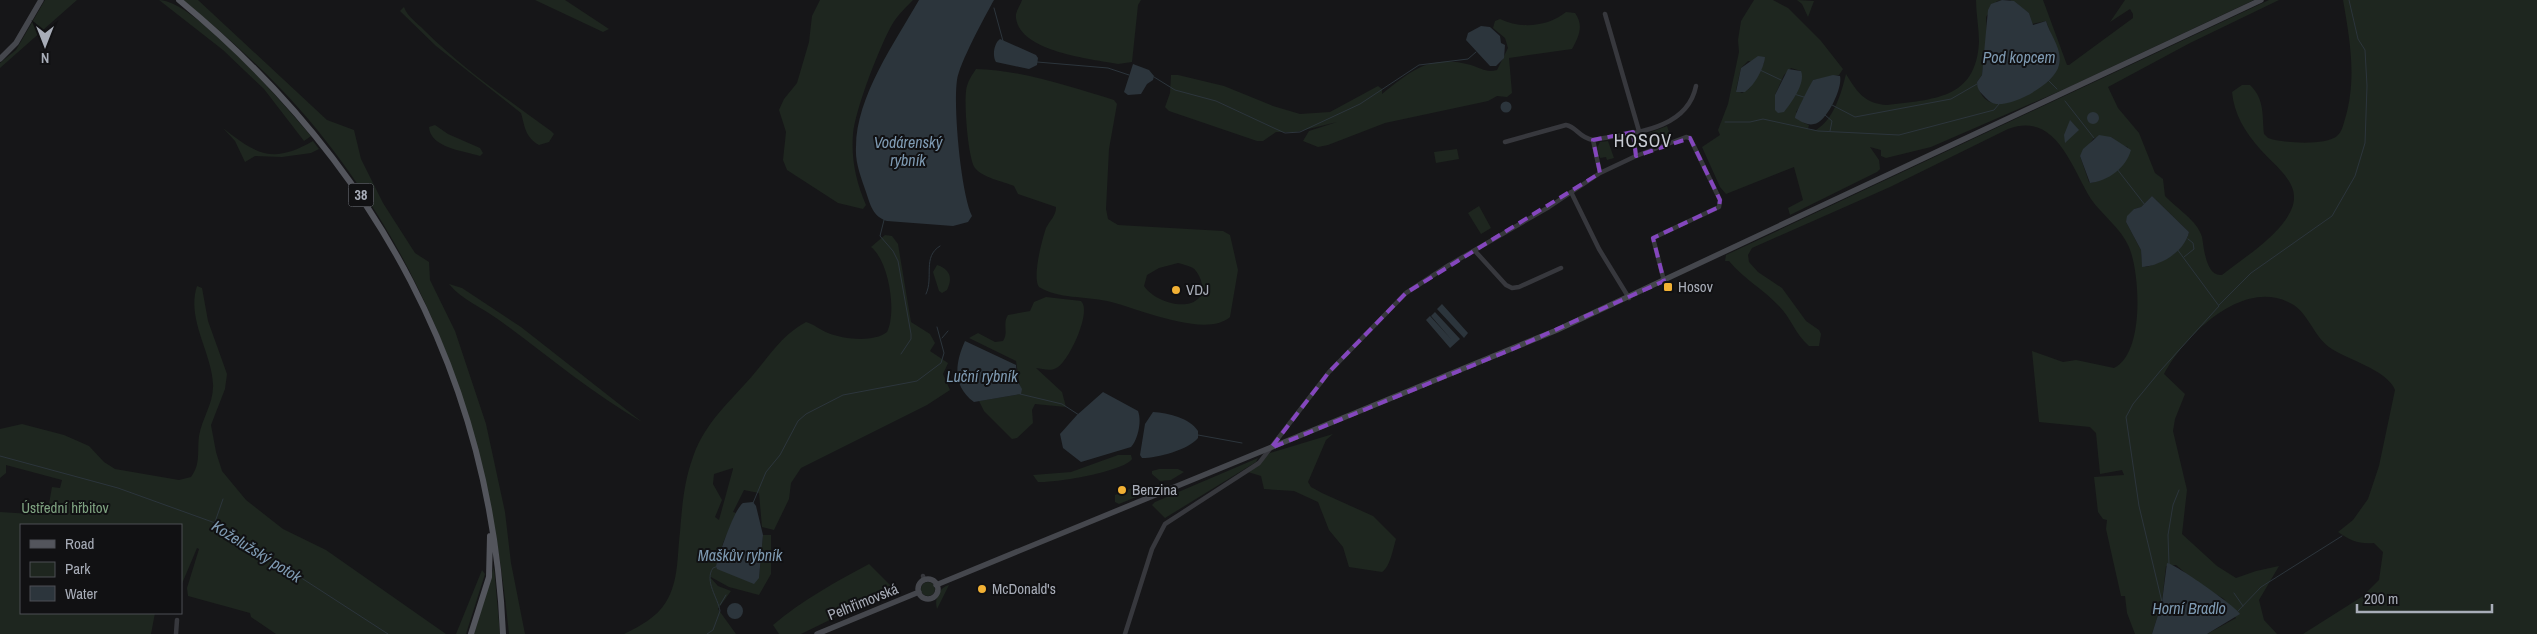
<svg xmlns="http://www.w3.org/2000/svg" width="2537" height="634" font-family="'Archivo Narrow',sans-serif">
	<style>
		.green { fill: #1e261f; fill-rule: evenodd }
		.water { fill: #2c353c }
		.lines { fill: none; stroke-linecap: round; stroke-linejoin: round }
		.stream { stroke: #2c353c; stroke-width: 1 }
		.street { stroke: #37383d; stroke-width: 4.5 }
		.secondary { stroke: #45474d; stroke-width: 5.5 }
		.primary { stroke: #53555c; stroke-width: 6 }
		.marked { fill: none; stroke: #8446be; stroke-width: 4; stroke-dasharray: 10 6; stroke-linejoin: round }
		.poi-dot { fill: #f2b134; stroke: #111113; stroke-width: 2 }
		.labels { text-anchor: middle; stroke-width: 4; stroke-linejoin: round; paint-order: stroke }
		.shield { fill: #111113; stroke: #7b7e86; stroke-width: 1 }
		.shield-label { font-size: 14px; font-weight: bold; fill: #a8adb8 }
		.poi-label { font-size: 15px; fill: #a8adb8; stroke: #111113; text-anchor: start }
		.park-label { font-size: 15px; fill: #7fa381; stroke: #111113 }
		.street-label { font-size: 15px; fill: #a8adb8; stroke: #111113 }
		.water-label { font-size: 16px; font-style: italic; fill: #7f9bb3; stroke: #111113 }
		.quarter-label { font-size: 18px; letter-spacing: 1px; fill: #c9ccd4; stroke: #111113 }
	</style>
	<rect width="100%" height="100%" fill="#161618"/>
	<path class="green" d="M45 0H77L0 68V63L16 50Z
		M159 0C195 0 286 107 311 136L304 141 264 89 223 50Z
		M183 0H198L327 120 354 130 361 159 383 203 415 253 429 262 430 280 455 331 486 424 505 512 511 563 525 634H509C491 450 441 288 326 141 285 88 234 42 183 0Z
		M535 0H565L609 29 603 32Z
		M820 0H913C906 7 898 15 893 23 880 45 855 110 853 134 851 159 856 182 866 205L863 209 838 203 787 170 783 160 786 132 779 110 784 99 797 83 809 42 812 16Z
		M1022 0H1141L1138 5 1132 62 1118 64C1092 59 1020 52 1016 18 1015 12 1020 6 1022 0Z
		M1754 0H1773L1788 8 1821 41 1843 69 1839 75 1813 80 1806 98 1796 112 1804 123 1809 125 1808 129 1816 130C1834 119 1841 94 1846 74 1857 92 1865 104 1887 105 1933 99 1976 100 1979 42 1979 28 1976 14 1976 0H2002L1997 1 1986 17 1987 33 1982 75 1977 82C1985 124 2029 94 2048 79L2051 34 2046 21 2032 24 2029 13 2010 0H2043L2067 65H2069L2133 18V14L2130 9 2110 22 2125 0H2254L2067 88 1931 147 1886 158 1881 156V150L1870 147 1879 160 1880 169 1877 172 1790 215 1788 208 1803 200 1794 167 1726 194 1720 187 1702 147 1720 135 1718 130 1728 104 1739 52 1738 40 1741 21ZM1748 61 1764 63 1749 89 1742 93 1736 90 1741 68ZM1791 68 1801 71 1775 95 1784 75Z
		M1797 0 1814 1 1808 17 1802 4Z
		M2269 0H2279L2190 43 2108 87 2118 108 2139 133 2155 173 2163 179 2165 196C2176 208 2198 221 2202 237 2204 248 2206 277 2222 275 2237 263 2254 252 2268 239 2278 230 2294 213 2294 198 2295 179 2271 162 2260 149 2245 132 2234 114 2232 92L2242 85H2250C2265 99 2262 116 2264 134L2268 138C2282 143 2325 146 2337 136 2342 132 2343 125 2345 119 2357 79 2350 40 2343 0H2537V634H2303L2363 596 2379 580 2383 552 2374 543C2358 544 2351 541 2338 532L2353 520 2368 499 2379 466 2395 390C2388 370 2345 359 2329 347 2314 336 2308 313 2292 304 2244 276 2185 335 2164 374L2185 394 2175 419 2173 431 2187 490 2182 534 2217 566 2236 578 2256 571 2279 566 2259 600 2264 620 2277 634H2207L2236 618 2224 599 2196 582 2176 565 2166 566 2162 602 2152 634H2135L2127 613 2125 596H2121L2106 529 2107 520 2103 519 2098 512 2094 477 2124 475 2122 470 2100 474 2096 433 2090 427 2039 422 2032 351 2063 362 2076 360 2114 368C2145 353 2140 273 2129 247 2121 228 2102 215 2091 199 2071 167 2056 111 2008 129L1890 187 1752 248 1748 255 1749 262 1758 272 1782 288 1806 321 1819 330 1821 334 1819 346H1809C1794 333 1792 319 1779 306 1763 289 1744 279 1729 261H1725L1726 255ZM2111 137 2122 146 2128 147 2105 178 2092 183 2089 182 2080 156 2094 138ZM2152 196 2189 232C2184 251 2164 262 2146 267L2142 264 2141 250 2126 222 2134 209 2141 207Z
		M404 7C407 16 417 23 424 30 462 68 507 99 551 131L554 134 549 142 539 145C525 137 525 127 521 113L436 46 400 11Z
		M1566 12 1575 13C1584 25 1579 37 1572 49L1509 58 1512 93 1507 97 1497 96 1488 101 1385 123 1328 145 1318 147 1303 141 1309 131 1337 122 1296 132H1276L1263 141H1257L1169 111 1165 107 1170 93 1171 75H1178L1224 86 1273 106 1300 114 1330 112 1378 86 1382 89V94C1412 70 1430 54 1471 65 1481 68 1486 73 1497 70L1508 48 1505 38 1493 28 1495 21 1500 19C1520 29 1548 27 1566 12Z
		M976 69C1022 70 1071 87 1114 100L1117 104 1109 149 1106 209 1108 219 1118 225 1223 231 1230 235 1238 270 1230 317C1205 339 1135 307 1107 301 1085 296 1058 299 1039 287 1032 277 1042 240 1046 228 1050 220 1056 216 1056 207L1018 194 1014 186C1002 181 983 178 975 168 968 159 963 98 967 86 969 79 972 75 976 69ZM1178 263C1183 264 1189 266 1193 268 1200 273 1206 290 1200 297 1186 313 1153 300 1144 286L1147 275 1159 268Z
		M435 125 448 134 480 148 483 153 480 156C465 151 430 148 429 127Z
		M1667 126 1670 135 1653 142 1649 133Z
		M223 128C257 155 273 164 313 141L319 149 311 153 282 157 255 156 245 162 235 141Z
		M1608 141 1614 158 1607 160 1606 157 1600 158 1597 148 1600 142Z
		M1457 149 1459 159 1436 163 1434 152Z
		M1479 206 1491 228 1481 234 1468 213Z
		M885 235 892 236 898 244 911 322 930 334 935 343 930 351 948 363 943 374 950 390 927 405 801 468 791 483 789 499 774 530 762 527 759 493 744 490 733 512 736 513 723 543 716 566 759 578 763 535H771V574L759 595 729 587 709 576 718 586 731 591 718 609 736 634H624C640 626 656 618 666 602 679 581 677 556 680 532 682 507 684 481 693 457 705 422 730 402 753 375 769 356 783 334 806 322 814 324 820 330 828 333 843 339 873 343 887 332 897 312 889 261 871 247ZM733 468V469L719 520 715 517 722 500 713 484 714 474Z
		M937 265C950 269 953 278 947 290L942 293 939 291 933 272Z
		M449 284 462 288 521 327 642 422C591 393 546 354 499 320 483 308 462 300 449 284Z
		M197 286 202 288 208 321 227 374 225 389 211 425 216 452 222 471 246 500 283 529 326 550 446 634H276L251 617 250 613 188 596 187 588 199 549 197 548 181 586V525H21V613H175H155L151 634H0V512L47 515 52 487 60 488 62 480 6 465V473L0 478V429L22 424 64 435 89 446 104 462 115 469 179 480 191 477C201 464 197 451 199 436 202 418 214 403 213 384 212 353 186 319 197 286Z
		M1046 297 1081 301C1092 311 1070 359 1058 367 1051 372 1044 369 1036 368L1062 392 1066 407 1035 404 1032 410 1033 423 1017 438 1012 439 984 411 979 401 1021 394 1016 361 969 338 978 333 995 342 1003 341C1009 332 1002 324 1008 315L1030 311 1034 302Z
		M1333 434 1326 440 1308 482 1311 487 1322 493 1373 516 1396 539C1393 549 1390 567 1382 572L1349 567 1343 547 1329 530 1318 502 1294 491 1264 489 1261 476 1248 472 1270 453Z
		M1118 455H1131L1132 459C1123 472 1054 483 1038 482L1033 475 1071 472Z
		M1258 458 1256 462 1165 518 1152 505 1155 502Z
		M1159 469H1178L1184 472 1171 480 1160 481 1152 474V471Z
		M1132 488 1137 491 1136 497 1119 504 1115 502V495Z
		M869 564 897 592 844 613 801 634H779L773 625C802 600 836 582 869 564Z
		M494 567 500 634H474Z
		M482 570 485 574 466 634H456Z
		M921 589a7 7 0 1 1 14 0a7 7 0 1 1-14 0Z
		M949 585 937 609C934 598 939 588 949 585Z"/>
	<path class="water" d="M919 0H994C985 16 959 64 957 80 953 107 961 193 972 216L968 222 953 226 887 221C873 217 870 204 866 192 861 177 855 163 856 147 856 97 895 42 919 0Z
		M2002 0 2014 1 2029 13 2033 25 2046 21C2050 35 2063 49 2059 65 2055 84 2014 106 1996 104 1990 103 1987 99 1983 95 1979 91 1977 88 1977 82L1982 75 1988 10 1991 4Z
		M1481 26 1490 27 1500 36 1501 43 1505 45 1504 58 1496 66H1490L1466 40 1468 33Z
		M1000 39 1036 55 1038 58 1037 65 1029 69 996 62C992 56 994 43 1000 39Z
		M1758 56 1765 57C1764 68 1755 85 1745 92H1736L1741 68Z
		M1133 64 1149 70 1154 76 1153 80 1147 84 1141 94 1128 95 1124 92Z
		M1788 69 1801 71C1806 83 1791 103 1784 112L1778 113 1775 110V95Z
		M1833 75 1840 76C1843 87 1827 122 1814 124 1808 126 1800 121 1795 118 1795 114 1809 87 1813 80Z
		M1500.5 107a5.5 5.5 0 1 1 11 0a5.5 5.5 0 1 1-11 0Z
		M2087 118a6 6 0 1 1 12 0a6 6 0 1 1-12 0Z
		M2070 120 2079 130 2065 143 2064 135Z
		M2099 135 2111 137 2131 150C2126 168 2108 181 2090 183L2080 156 2083 149Z
		M2152 196 2189 232C2185 251 2161 266 2142 267L2141 250 2126 222 2127 216 2134 209 2141 207Z
		M1442 304 1468 333 1464 338 1437 309Z
		M1435 312 1460 339 1450 348 1426 320 1430 316 1451 339 1431 316Z
		M965 341 1016 365 1017 380 1022 389 1021 394 974 402C952 386 955 363 965 341Z
		M1103 392 1138 411C1142 421 1138 439 1131 447L1081 462 1063 448 1060 434 1077 415Z
		M1153 412C1168 413 1190 418 1198 431V438C1188 450 1158 458 1142 458L1140 455 1145 424Z
		M753 502 756 506 763 535 759 578 754 584 717 569 716 566C719 555 734 509 743 503Z
		M2167 563C2174 563 2238 608 2240 614L2207 634H2152L2162 602Z
		M727 611a8 8 0 1 1 16 0a8 8 0 1 1-16 0Z"/>
	<g class="lines">
		<path class="stream" d="M994 8 1003 41
			M1037 62 1108 68 1129 75
			M1760 70 1781 80
			M1154 77 1175 90 1216 101 1276 129 1285 133 1300 132 1360 104 1419 65 1468 59 1476 52
			M2048 80 2057 89
			M1794 94 1807 98
			M2065 101 2094 138
			M1832 105 1855 117 1951 99 1977 84
			M1825 115 1832 121 1830 131
			M1725 122H1750L1763 119 1818 131 1899 135 1994 110 1999 104
			M2117 169 2145 205
			M884 220 880 236 893 251 898 261 911 334V339L901 354
			M2184 257 2194 249 2193 243 2188 239
			M926 294C934 277 922 257 940 246
			M2219 305 2251 273 2332 216 2355 176 2365 143 2367 86 2365 50 2358 39 2349 0
			M942 338 948 331
			M1020 394 1062 404 1079 415
			M1198 435 1242 443
			M0 456 118 488 218 524 388 634
			M753 503 766 472 780 455 798 421 806 414 843 395 917 381 941 363 944 353 937 327
			M215 522 223 499
			M2169 564 2168 535 2173 505 2179 490
			M2234 593 2243 606
			M2162 602 2139 506 2126 417 2133 404 2161 370 2219 306 2177 249
			M720 605 726 595
			M2238 611 2261 587 2342 536
			M707 634 713 630 720 611C718 598 704 581 713 568L718 566"/>
		<path class="street" d="M1605 14 1639 131
			M1633 132 1636 156
			M1593 140 1600 173
			M1505 142 1566 125C1577 127 1579 138 1593 140 1631 133 1687 131 1696 86
			M1571 192 1599 249 1629 298
			M1475 251 1506 285 1512 288 1519 287 1561 268
			M923 576 924 580
			M176 634 177 620
			M1125 634 1152 549 1165 524 1259 463 1329 372 1406 293 1449 265 1549 207 1600 173 1636 156 1686 137 1690 138 1720 200 1719 207 1653 238 1664 281"/>
		<path class="secondary" d="M0 59 16 43 41 0
			M918 589a10 10 0 1 1 20 0a10 10 0 1 1-20 0Z
			M936 585 1557 330 2261 0
			M817 634 919 592"/>
		<path class="primary" d="M179 0C376 162 492 377 503 634
			M471 634 489 577 490 536"/>
	</g>
	<path class="marked" d="M1633 132 1636 156 1690 138 1720 200 1719 207 1653 238 1664 281 1515 348 1271 448 1329 372 1406 293 1600 173 1593 140Z"/>
	<g class="poi-dot">
		<rect x="1663" y="282" width="10" height="10" rx="2.5"/>
		<circle cx="1176" cy="290" r="5"/>
		<circle cx="1122" cy="490" r="5"/>
		<circle cx="982" cy="589" r="5"/>
	</g>
	<g class="labels">
		<rect class="shield" x="348.5" y="183.5" width="25" height="23" rx="4"/>
		<g class="shield-label">
			<text x="361" y="200">38</text>
		</g>
		<g class="poi-label">
			<text x="1678" y="292">Hosov</text>
			<text x="1186" y="295">VDJ</text>
			<text x="1132" y="495">Benzina</text>
			<text x="992" y="594">McDonald's</text>
		</g>
		<g class="park-label">
			<text x="65" y="513">Ústřední hřbitov</text>
		</g>
		<g class="street-label">
			<text transform="translate(863 602) rotate(-22)" y="5">Pelhřimovská</text>
		</g>
		<g class="water-label">
			<text x="2019" y="63">Pod kopcem</text>
			<text x="908" y="148">Vodárenský<tspan x="908" dy="18">rybník</tspan></text>
			<text x="982" y="382">Luční rybník</text>
			<text transform="translate(257 551) rotate(32)" y="6">Koželužský potok</text>
			<text x="740" y="561">Maškův rybník</text>
			<text x="2189" y="614">Horní Bradlo</text>
		</g>
		<g class="quarter-label">
			<text x="1643" y="147">HOSOV</text>
		</g>
	</g>
	<rect x="20" y="524" width="162" height="90" fill="#111113" stroke="#4d4f55"/>
	<rect x="30" y="540" width="25" height="8" fill="#53555c" stroke="#4d4f55"/>
	<text x="65" y="549" font-size="15" fill="#a8adb8">Road</text>
	<rect x="30" y="562" width="25" height="15" fill="#1e261f" stroke="#4d4f55"/>
	<text x="65" y="574" font-size="15" fill="#a8adb8">Park</text>
	<rect x="30" y="586" width="25" height="15" fill="#2c353c" stroke="#4d4f55"/>
	<text x="65" y="599" font-size="15" fill="#a8adb8">Water</text>
	<g transform="translate(45 45) rotate(180)" stroke="#111113" stroke-width="4" paint-order="stroke">
	<path d="M0-4L9 19L0 12L-9 19Z" fill="#a8adb8"/>
	<text y="-8" font-size="14" font-weight="bold" text-anchor="middle" fill="#a8adb8">N</text>
	</g>
	<path d="M2357 604v8h135v-8" fill="none" stroke="#a8adb8" stroke-width="2.5"/>
	<text x="2364" y="604" font-size="15" fill="#a8adb8" stroke="#111113" stroke-width="4" paint-order="stroke">200 m</text>
</svg>
